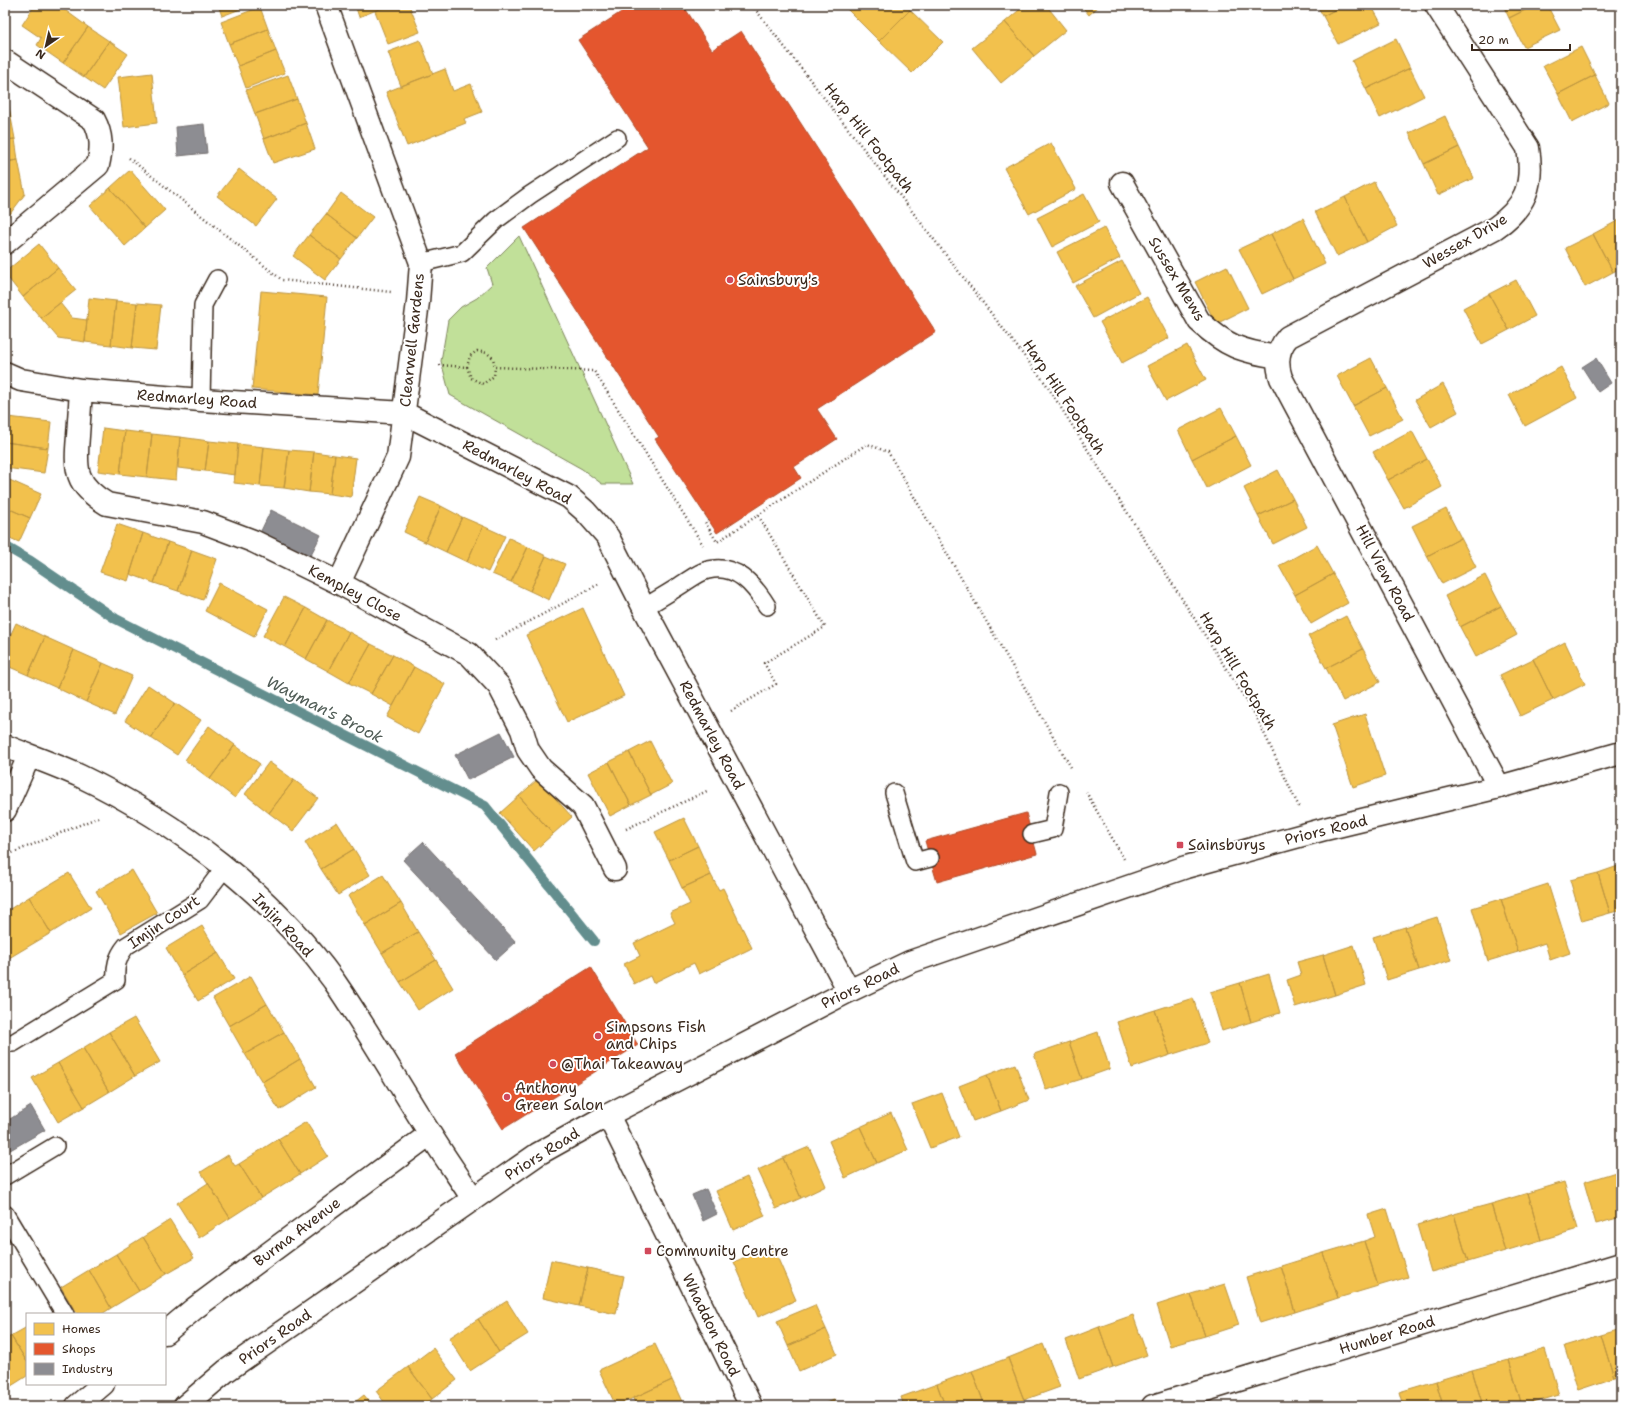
<svg xmlns="http://www.w3.org/2000/svg" width="1626" height="1411" font-family="'Shantell Sans',sans-serif">
	<style>
		.green { fill: #c1e099; stroke: #7e855c }
		.homes { fill: #f2c14e; stroke: #bb9440 }
		.shops { fill: #e4572e; stroke: #b14a29 }
		.industry { fill: #8d8d92; stroke: #746f6f }
		.lines { fill: none; stroke-linecap: round; stroke-linejoin: round }
		.stream { stroke: #648e8e; stroke-width: 10 }
		.service-casing { stroke: #3b2a1e; stroke-width: 20 }
		.minor-casing { stroke: #3b2a1e; stroke-width: 25 }
		.secondary-casing { stroke: #3b2a1e; stroke-width: 25 }
		.path { stroke: #3b2a1e; stroke-width: 2.5; stroke-dasharray: 1 3; stroke-linecap: butt }
		.service { stroke: #fff; stroke-width: 17 }
		.minor { stroke: #fff; stroke-width: 22 }
		.secondary { stroke: #fff; stroke-width: 22 }
		.poi-dot { fill: #d1495b; stroke: #fff; stroke-width: 1.5 }
		.labels { text-anchor: middle; stroke-width: 4; stroke-linejoin: round; paint-order: stroke }
		.street-label { font-size: 15px; fill: #3b2a1e; stroke: #fff }
		.poi-label { font-size: 15px; fill: #3b2a1e; stroke: #fff; text-anchor: start }
		.water-label { font-size: 16px; font-style: italic; fill: #505c56; stroke: #fff }
	</style>
	<rect width="100%" height="100%" fill="#fff"/>
	<filter id="ink" filterUnits="userSpaceOnUse"><feTurbulence type="fractalNoise" baseFrequency=".025" numOctaves="2"/><feDisplacementMap in="SourceGraphic" scale="8" xChannelSelector="R" yChannelSelector="G"/><feConvolveMatrix kernelMatrix="1 2 1 2 8 2 1 2 1" color-interpolation-filters="sRGB"/></filter>
	<g filter="url(#ink)">
		<path class="green" d="M519 236 633 484H602L582 469 450 395 441 361 448 320 461 307 477 298 492 284 487 268Z"/>
		<path class="homes" d="M35 5H58L88 27 63 63 37 45 41 38 22 25Z
			M218 5H251L222 16Z
			M355 5H389L359 17Z
			M389 5H409L420 32 388 44 375 11Z
			M850 5H906L910 10 879 41 847 9Z
			M1025 5H1046L1066 30 1034 56 1005 22Z
			M1081 5H1100L1089 15Z
			M1317 5H1344L1323 16Z
			M1344 5H1371L1381 23 1338 44 1323 16Z
			M1503 5H1535L1509 18Z
			M1535 5H1547L1560 30 1524 47 1509 18Z
			M260 7 268 29 229 44 221 22Z
			M910 10 943 42 912 73 879 41Z
			M1005 22 1034 56 1001 83 972 48Z
			M88 27 109 41 84 77 63 63Z
			M268 29 276 51 238 66 229 44Z
			M1396 39 1410 68 1366 89 1352 61Z
			M420 40 433 74 401 86 388 52Z
			M109 41 128 54 103 90 84 77Z
			M1581 47 1595 75 1558 94 1543 66Z
			M276 51 285 73 246 88 238 66Z
			M1410 68 1424 96 1380 118 1366 89Z
			M445 69 453 91 471 84 482 112 464 119 466 123 407 146 386 92Z
			M152 73 157 123 124 127 118 77Z
			M288 75 297 99 255 114 246 90Z
			M1595 75 1609 103 1572 122 1558 94Z
			M5 87 10 112 5 113Z
			M297 99 306 123 264 139 255 114Z
			M10 112 15 139 5 140V113Z
			M1445 116 1459 147 1424 164 1409 133Z
			M306 123 315 149 273 163 264 139Z
			M15 139 18 160 5 162V140Z
			M1051 143 1076 189 1029 214 1004 168Z
			M1459 147 1474 178 1438 195 1424 164Z
			M18 160 25 194 7 218 5 217V162Z
			M239 169 277 199 256 226 217 196Z
			M130 170 165 210 145 228 110 188Z
			M1374 182 1397 226 1367 242 1345 197Z
			M110 188 145 228 125 246 90 206Z
			M341 193 373 217 357 238 326 214Z
			M1084 194 1099 222 1052 247 1037 218Z
			M1345 197 1367 242 1337 256 1315 212Z
			M326 214 357 238 341 259 309 235Z
			M1303 218 1325 264 1293 279 1271 234Z
			M1621 219V268L1613 272 1593 234Z
			M1104 228 1120 258 1073 283 1057 252Z
			M1271 234 1293 279 1262 294 1239 249Z
			M1593 234 1613 272 1585 287 1565 248Z
			M309 235 341 259 325 280 293 256Z
			M39 244 58 268 23 297 5 274V272Z
			M1122 261 1139 293 1093 318 1075 286Z
			M1227 266 1248 308 1216 324 1195 282Z
			M58 268 76 290 41 318 23 297Z
			M1516 280 1535 316 1509 330 1489 294Z
			M261 291 327 297 318 395 252 389Z
			M1489 294 1509 330 1482 344 1463 308Z
			M1147 297 1169 338 1122 363 1100 322Z
			M89 298 116 301 111 345 85 342Z
			M116 301 137 303 132 348 111 345Z
			M60 303 72 318 87 320 85 342 58 338 41 318Z
			M137 303 161 305 156 350 132 348Z
			M1187 345 1206 380 1166 401 1147 366Z
			M1371 358 1387 388 1353 406 1337 376Z
			M1561 367 1577 398 1525 426 1509 395Z
			M1443 384 1458 412 1431 427 1415 400Z
			M1387 388 1403 419 1369 436 1353 406Z
			M1221 408 1236 436 1192 459 1178 430Z
			M8 417 51 422 48 448 5 442Z
			M103 428 125 431 120 474 98 471Z
			M125 431 152 434 147 477 120 474Z
			M1412 431 1427 459 1388 480 1373 452Z
			M152 434 180 437 176 480 147 477Z
			M1236 436 1251 465 1207 488 1192 459Z
			M180 437 209 441 205 471 178 468Z
			M209 441 238 444 235 475 205 471Z
			M5 442 48 448 44 473 5 468Z
			M238 444 264 447 260 486 234 483Z
			M264 447 289 450 284 488 260 486Z
			M289 450 314 452 309 492 284 488Z
			M314 452 335 455 330 494 309 492Z
			M335 455 356 458 351 497 330 494Z
			M1427 459 1442 487 1404 508 1388 480Z
			M1278 470 1293 499 1258 516 1244 488Z
			M5 478 41 494 30 518 5 507Z
			M420 497 441 506 425 542 404 532Z
			M1293 499 1307 527 1273 544 1258 516Z
			M441 506 462 517 446 552 425 542Z
			M5 507 30 518 19 542 5 536Z
			M1446 509 1461 538 1427 556 1412 526Z
			M462 517 483 526 467 562 446 552Z
			M117 524 143 533 128 581 100 572Z
			M483 526 505 536 488 572 467 562Z
			M143 533 168 542 154 583 130 574Z
			M509 538 528 547 511 582 492 574Z
			M1461 538 1476 567 1442 584 1427 556Z
			M168 542 192 550 178 591 154 583Z
			M1317 545 1333 574 1295 595 1279 566Z
			M528 547 546 556 530 591 511 582Z
			M192 550 217 559 203 600 178 591Z
			M546 556 565 564 549 600 530 591Z
			M1333 574 1348 603 1311 624 1295 595Z
			M1485 575 1501 606 1460 627 1445 596Z
			M219 583 268 609 254 637 205 611Z
			M284 597 306 608 285 647 263 636Z
			M1501 606 1517 635 1476 657 1460 627Z
			M306 608 327 620 306 659 285 647Z
			M583 608 624 696 567 722 526 635Z
			M1346 616 1363 649 1326 668 1308 636Z
			M327 620 349 632 328 671 306 659Z
			M16 623 45 637 28 675 5 665V647Z
			M349 632 371 644 349 683 328 671Z
			M45 637 74 650 57 688 28 675Z
			M1565 642 1585 684 1553 700 1533 659Z
			M371 644 393 655 371 694 349 683Z
			M1363 649 1380 682 1343 701 1326 668Z
			M74 650 103 663 86 702 57 688Z
			M393 655 414 667 393 706 371 694Z
			M1533 659 1553 700 1520 716 1500 675Z
			M103 663 132 676 115 715 86 702Z
			M414 667 445 684 418 734 387 717Z
			M148 685 175 703 151 738 125 721Z
			M175 703 201 720 177 755 151 738Z
			M1365 714 1385 776 1353 787 1332 725Z
			M209 726 235 745 210 779 185 760Z
			M650 741 672 784 651 795 629 752Z
			M235 745 260 764 235 798 210 779Z
			M629 752 651 795 631 805 609 762Z
			M269 762 294 780 269 813 245 794Z
			M609 762 631 805 610 816 588 773Z
			M538 779 572 817 553 834 519 796Z
			M294 780 318 798 293 831 269 813Z
			M519 796 553 834 534 851 500 813Z
			M684 818 698 846 669 860 655 832Z
			M337 822 354 849 321 869 305 842Z
			M698 846 711 875 682 888 669 860Z
			M354 849 370 875 338 895 321 869Z
			M1621 865V910L1610 913 1598 873Z
			M132 870 157 913 121 933 96 891Z
			M69 873 91 908 51 933 29 897Z
			M1598 873 1610 913 1582 921 1570 880Z
			M383 875 401 903 365 925 348 896Z
			M711 875 719 890 723 888 752 948 699 974 694 963 653 983 650 976 634 984 624 964 640 956 634 943 675 923 670 913 690 904 682 888Z
			M1548 884 1570 953 1550 960 1545 943 1518 952 1501 899Z
			M29 897 51 933 9 958 5 951V912Z
			M1501 899 1518 952 1488 961 1472 908Z
			M401 903 418 932 382 953 365 925Z
			M1437 917 1451 960 1419 970 1405 927Z
			M202 926 218 953 182 975 166 948Z
			M1405 927 1419 970 1387 980 1373 937Z
			M418 932 436 960 400 982 382 953Z
			M1354 945 1366 985 1335 995 1323 955Z
			M218 953 234 979 198 1001 182 975Z
			M1323 955 1335 995 1295 1007 1287 980 1301 975 1297 962Z
			M436 960 453 988 418 1010 400 982Z
			M1269 974 1280 1013 1251 1022 1240 983Z
			M251 976 267 1004 229 1026 213 998Z
			M1240 983 1251 1022 1222 1031 1210 992Z
			M1193 998 1208 1043 1170 1055 1155 1010Z
			M267 1004 284 1032 245 1054 229 1026Z
			M1155 1010 1170 1055 1132 1068 1117 1022Z
			M134 1018 160 1062 135 1076 109 1032Z
			M109 1032 135 1076 109 1092 83 1048Z
			M284 1032 300 1059 262 1082 245 1054Z
			M1098 1032 1110 1069 1082 1079 1069 1042Z
			M1069 1042 1082 1079 1046 1090 1034 1054Z
			M83 1048 109 1092 84 1107 58 1063Z
			M300 1059 316 1087 279 1110 262 1082Z
			M58 1063 84 1107 58 1122 32 1078Z
			M1015 1064 1029 1100 1001 1111 987 1075Z
			M987 1075 1001 1111 973 1121 959 1086Z
			M942 1093 959 1137 930 1148 912 1104Z
			M891 1113 908 1150 877 1163 860 1127Z
			M306 1122 328 1156 300 1174 278 1139Z
			M860 1127 877 1163 845 1178 829 1141Z
			M278 1139 300 1174 261 1198 239 1164Z
			M809 1147 826 1186 801 1198 783 1158Z
			M228 1155 235 1166 239 1164 261 1198 230 1218 201 1172Z
			M783 1158 801 1198 776 1209 758 1170Z
			M1619 1171 1621 1177V1217L1596 1224 1584 1182Z
			M747 1177 765 1216 733 1230 716 1191Z
			M1564 1182 1578 1229 1541 1240 1528 1193Z
			M208 1183 230 1218 199 1238 177 1203Z
			M1528 1193 1541 1240 1505 1251 1491 1204Z
			M1491 1204 1505 1251 1468 1262 1454 1214Z
			M1387 1209 1408 1277 1378 1286 1364 1241 1375 1237 1368 1215Z
			M1454 1214 1468 1262 1431 1272 1417 1225Z
			M170 1220 194 1258 166 1274 143 1237Z
			M143 1237 166 1274 139 1291 116 1254Z
			M1364 1241 1378 1286 1338 1298 1323 1253Z
			M772 1245 796 1300 758 1317 734 1262Z
			M1323 1253 1338 1298 1295 1312 1281 1266Z
			M116 1254 139 1291 111 1308 89 1270Z
			M551 1260 588 1268 579 1306 543 1298Z
			M1281 1266 1295 1312 1260 1323 1246 1277Z
			M588 1268 624 1276 616 1314 579 1306Z
			M89 1270 111 1308 102 1314H77L61 1287Z
			M1225 1284 1239 1325 1205 1336 1191 1294Z
			M1191 1294 1205 1336 1170 1346 1157 1305Z
			M507 1301 528 1334 499 1352 478 1319Z
			M815 1305 826 1329 788 1346 777 1321Z
			M1133 1315 1147 1355 1113 1367 1099 1327Z
			M478 1319 499 1352 470 1371 449 1338Z
			M27 1327V1362L11 1336Z
			M1099 1327 1113 1367 1079 1379 1066 1340Z
			M826 1329 837 1354 799 1371 788 1346Z
			M1621 1329V1376L1614 1378 1601 1335Z
			M1601 1335 1614 1378 1578 1390 1564 1346Z
			M11 1336 27 1362V1376L8 1388 5 1383V1340Z
			M655 1344 672 1380 616 1406 599 1370Z
			M1043 1344 1060 1387 1024 1400 1008 1358Z
			M433 1348 457 1380 432 1399 408 1367Z
			M1545 1349 1559 1395 1522 1406 1509 1360Z
			M1008 1358 1024 1400 1008 1406H985L972 1371Z
			M1509 1360 1522 1406H1483L1472 1370Z
			M408 1367 432 1399 423 1406H387L376 1391Z
			M1472 1370 1483 1406H1443L1436 1381Z
			M972 1371 985 1406H945L937 1384Z
			M672 1380 684 1406H636L633 1398Z
			M1436 1381 1443 1406H1403L1399 1392Z
			M937 1384 945 1406H904L901 1397Z
			M364 1395 373 1406H350Z
			M834 1400 837 1406H820Z"/>
		<path class="shops" d="M632 5H683L712 50 741 31 936 332 817 409 837 439 794 467 801 478 717 533 655 439 659 437 524 228 648 147 578 40Z
			M1026 813 1037 854 937 882 925 841Z
			M591 967 638 1045 503 1129 455 1053Z"/>
		<path class="industry" d="M204 124 207 153 178 156 176 127Z
			M1596 358 1611 383 1598 392 1582 367Z
			M271 510 321 535 308 560 259 535Z
			M501 732 514 757 468 780 455 755Z
			M423 842 516 942 496 960 403 860Z
			M31 1106 45 1130 5 1153V1122Z
			M706 1189 717 1214 703 1221 692 1195Z"/>
		<g class="lines">
			<path class="stream" d="M5 546 29 560 116 619 485 806 594 941"/>
			<g class="service-casing">
				<path id="service" d="M421 263 462 253 496 220 530 195 617 138
					M201 400 203 305 217 279
					M644 608C656 600 669 593 681 585 689 580 699 572 708 570 736 563 754 585 767 606
					M894 793 915 862 930 858
					M1032 834 1053 829 1059 792
					M13 1043 116 980C115 967 117 957 126 946L200 900 225 867
					M5 1176 55 1146
					M5 1214 65 1314"/>
			</g>
			<g class="minor-casing">
				<path id="minor" d="M326 5 421 263 418 302 398 457 339 583
					M1436 5 1528 148C1534 184 1526 207 1495 228L1288 337C1277 349 1276 363 1281 378L1499 787
					M5 61 94 120C102 135 102 148 98 165L5 243
					M1122 183 1199 321C1227 347 1241 351 1278 357
					M5 373 21 380 81 390 201 400 404 413 569 497 585 511 608 537 644 608 849 991
					M81 390C80 405 79 421 78 436 75 470 75 485 107 504L203 522 253 541 339 583 469 654 499 686 522 730 528 750 541 769 583 806 615 869
					M5 746C30 756 56 765 80 776 178 823 270 893 334 981 368 1030 397 1082 429 1132 443 1155 459 1177 473 1199
					M5 810 29 756
					M608 1115 751 1406
					M165 1333 195 1308 430 1134
					M77 1406 103 1384
					M1153 1406 1621 1264"/>
			</g>
			<g class="secondary-casing">
				<path id="secondary" d="M185 1406 226 1371 538 1154 608 1115 849 991 910 962 1186 867 1325 829 1499 787 1621 753"/>
			</g>
			<path class="path" d="M752 5 1046 384 1256 716 1299 807
				M129 158 282 280 391 292
				M439 365 467 367 471 378 483 384 494 376 495 367 594 371 703 545
				M467 367 470 356 477 351 487 353 493 358 495 367
				M708 520 705 522 717 542 867 444 888 452 1072 769
				M495 640 599 584
				M731 711 776 684 764 663 825 627 758 515
				M1086 792 1124 859
				M626 829 709 790
				M5 856 99 817"/>
			<use href="#service" class="service"/>
			<use href="#minor" class="minor"/>
			<use href="#secondary" class="secondary"/>
		</g>
	</g>
	<g class="poi-dot">
		<circle cx="730" cy="280" r="4"/>
		<rect x="1176" y="841" width="8" height="8" rx="2"/>
		<circle cx="598" cy="1036" r="4"/>
		<circle cx="553" cy="1064" r="4"/>
		<circle cx="507" cy="1097" r="4"/>
		<rect x="644" y="1247" width="8" height="8" rx="2"/>
	</g>
	<g class="labels">
		<g class="street-label">
			<text transform="translate(869 138) rotate(52)" y="5">Harp Hill Footpath</text>
			<text transform="translate(1465 241) rotate(-30)" y="5">Wessex Drive</text>
			<text transform="translate(1177 279) rotate(59)" y="5">Sussex Mews</text>
			<text transform="translate(412 340) rotate(-84)" y="5">Clearwell Gardens</text>
			<text transform="translate(1064 397) rotate(56)" y="5">Harp Hill Footpath</text>
			<text transform="translate(197 399) rotate(4)" y="5">Redmarley Road</text>
			<text transform="translate(517 472) rotate(28)" y="5">Redmarley Road</text>
			<text transform="translate(1385 573) rotate(62)" y="5">Hill View Road</text>
			<text transform="translate(355 593) rotate(28)" y="5">Kempley Close</text>
			<text transform="translate(1238 671) rotate(59)" y="5">Harp Hill Footpath</text>
			<text transform="translate(712 735) rotate(62)" y="5">Redmarley Road</text>
			<text transform="translate(1326 830) rotate(-14)" y="5">Priors Road</text>
			<text transform="translate(164 922) rotate(-34)" y="5">Imjin Court</text>
			<text transform="translate(283 925) rotate(47)" y="5">Imjin Road</text>
			<text transform="translate(860 986) rotate(-26)" y="5">Priors Road</text>
			<text transform="translate(542 1154) rotate(-32)" y="5">Priors Road</text>
			<text transform="translate(297 1232) rotate(-37)" y="5">Burma Avenue</text>
			<text transform="translate(711 1325) rotate(64)" y="5">Whaddon Road</text>
			<text transform="translate(1387 1335) rotate(-17)" y="5">Humber Road</text>
			<text transform="translate(275 1337) rotate(-35)" y="5">Priors Road</text>
		</g>
		<g class="poi-label">
			<text x="738" y="285">Sainsbury's</text>
			<text x="1188" y="850">Sainsburys</text>
			<text x="606" y="1032">Simpsons Fish<tspan x="606" dy="17">and Chips</tspan></text>
			<text x="561" y="1069">@Thai Takeaway</text>
			<text x="515" y="1093">Anthony<tspan x="515" dy="17">Green Salon</tspan></text>
			<text x="656" y="1256">Community Centre</text>
		</g>
		<g class="water-label">
			<text transform="translate(325 709) rotate(27)" y="6">Wayman's Brook</text>
		</g>
	</g>
	<rect width="1626" height="1411" fill="none" stroke="#fff" stroke-width="20"/>
	<rect x="10" y="10" width="1606" height="1391" fill="none" stroke="#3b2a1e" stroke-width="1.5" filter="url(#ink)"/>
	<rect x="26" y="1313" width="140" height="72" fill="#ffffff" stroke="#b1aaa5"/>
	<rect x="34" y="1323" width="20" height="12" fill="#f2c14e" stroke="#b1aaa5"/>
	<text x="62" y="1333" font-size="12" fill="#3b2a1e">Homes</text>
	<rect x="34" y="1343" width="20" height="12" fill="#e4572e" stroke="#b1aaa5"/>
	<text x="62" y="1353" font-size="12" fill="#3b2a1e">Shops</text>
	<rect x="34" y="1363" width="20" height="12" fill="#8d8d92" stroke="#b1aaa5"/>
	<text x="62" y="1373" font-size="12" fill="#3b2a1e">Industry</text>
	<g transform="translate(46 46) rotate(214)" stroke="#ffffff" stroke-width="3" paint-order="stroke">
	<path d="M0-3L7 15L0 10L-7 15Z" fill="#3b2a1e"/>
	<text y="-6" font-size="11" font-weight="bold" text-anchor="middle" fill="#3b2a1e">N</text>
	</g>
	<path d="M1472 44v6h98v-6" fill="none" stroke="#3b2a1e" stroke-width="2"/>
	<text x="1478" y="44" font-size="12" fill="#3b2a1e" stroke="#ffffff" stroke-width="3" paint-order="stroke">20 m</text>
</svg>
